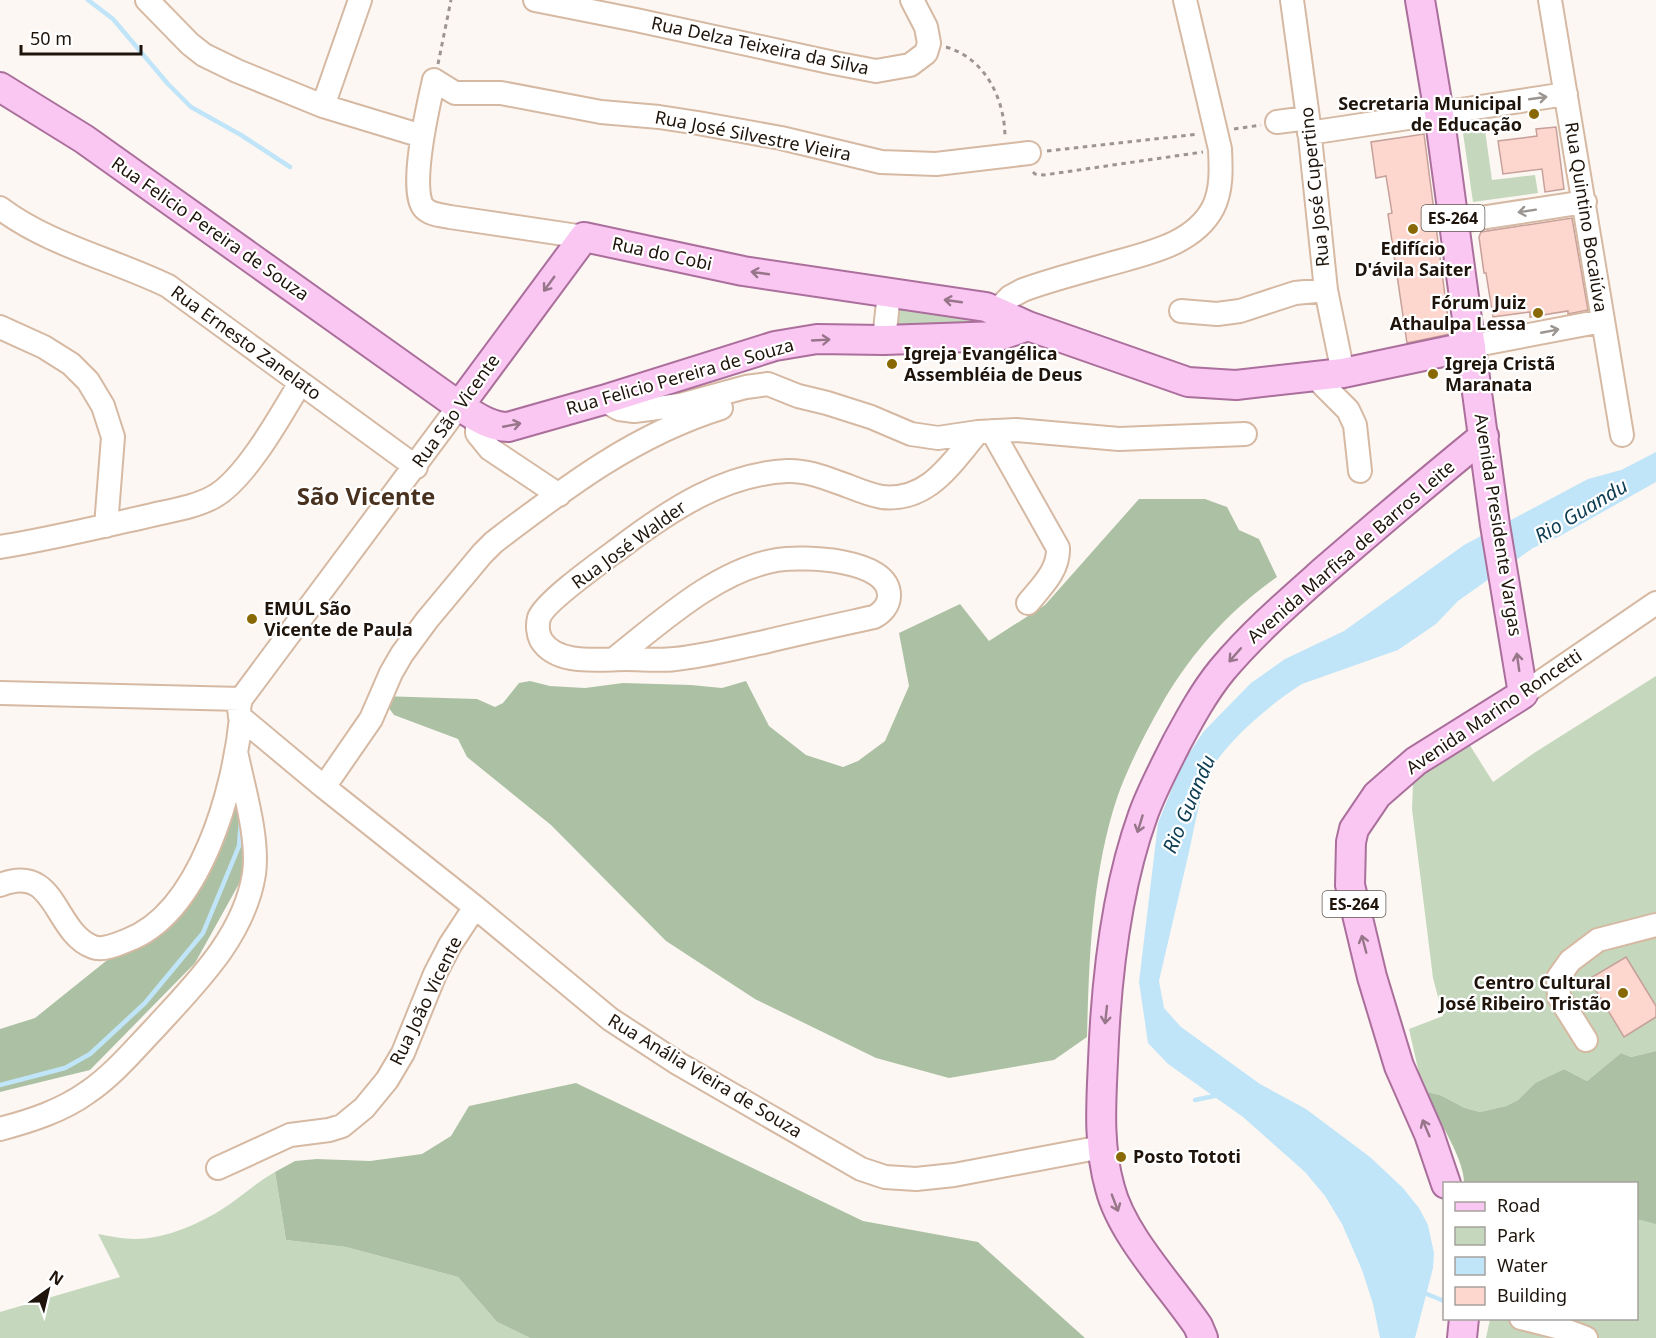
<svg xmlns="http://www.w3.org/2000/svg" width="1656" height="1338" font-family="'Noto Sans',sans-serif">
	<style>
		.green { fill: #c5d8bd }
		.forest { fill: #acc1a4 }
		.water { fill: #c1e5f8 }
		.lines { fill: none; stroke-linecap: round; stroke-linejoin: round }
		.stream { stroke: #c1e5f8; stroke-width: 4.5 }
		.building { fill: #fdd6ce; stroke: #c6a19a; stroke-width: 1.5 }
		.minor-casing { stroke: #d6b9a3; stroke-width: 26 }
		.major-casing { stroke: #aa6f9b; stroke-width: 32 }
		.path { stroke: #9d958f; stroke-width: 3; stroke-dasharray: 4.5 4.5; stroke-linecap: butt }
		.minor { stroke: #fff; stroke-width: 22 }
		.major { stroke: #fac6f2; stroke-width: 28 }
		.oneway { stroke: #9a9591 }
		.oneway2 { stroke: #97768a }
		.poi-dot { fill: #886906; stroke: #fff; stroke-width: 2 }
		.labels { text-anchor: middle; stroke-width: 4.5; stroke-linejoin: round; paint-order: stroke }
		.shield { fill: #fff; stroke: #625a54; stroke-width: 1.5 }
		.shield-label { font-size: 16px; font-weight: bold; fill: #1e140b }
		.street-label { font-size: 18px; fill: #1e140b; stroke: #fff }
		.poi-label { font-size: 18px; font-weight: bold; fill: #1e140b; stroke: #fff; text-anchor: start }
		.water-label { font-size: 20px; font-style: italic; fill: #0c3c51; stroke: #fff }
		.district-label { font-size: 24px; font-weight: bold; fill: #48311e; stroke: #fff }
	</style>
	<rect width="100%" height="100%" fill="#fdf7f3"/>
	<path class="green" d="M1484 123 1492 180 1535 175 1538 193 1473 202 1462 126Z
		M901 302 1002 325 898 326V309Z
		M1656 676V1051L1631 1057 1621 1053 1587 1081 1564 1069 1535 1083 1518 1100 1506 1106 1480 1112 1465 1108 1440 1095 1423 1091 1409 1029 1443 1016 1433 978 1412 809 1413 783 1422 763 1464 736 1493 782 1534 753Z
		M275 1172 286 1240 346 1247 458 1277 497 1322 530 1338H0V1312L120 1277 98 1234C110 1236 123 1239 135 1239 167 1239 204 1222 230 1204 245 1193 259 1181 275 1172Z
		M1637 1208 1656 1212V1338H1486L1490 1319 1636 1318Z"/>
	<path class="forest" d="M1139 499H1205L1227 507 1239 530 1259 539 1277 577C1230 610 1194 650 1164 700 1146 732 1129 764 1117 798 1092 873 1089 959 1087 1037L1054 1060 949 1078 876 1058 755 999 666 941 551 825 467 757 458 739 394 715 380 696 477 699 495 707 503 703 519 683 530 681 550 686 585 688 623 683 691 685 722 688 746 681 769 726 806 755 843 767 858 761 885 741 909 686 899 633 960 604 989 641 1045 605Z
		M227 781 260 846 195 963 90 1070 0 1092V1029L35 1018 116 953 169 921Z
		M1656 1051V1224L1637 1219 1636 1184 1464 1183C1465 1160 1435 1113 1423 1091L1440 1095 1465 1108 1480 1112 1506 1106 1518 1100 1535 1083 1564 1069 1587 1081 1621 1053 1631 1057Z
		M576 1083 863 1221 978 1242 1085 1338H530L497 1322 458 1277 346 1247 286 1240 275 1172 295 1161 317 1159 370 1161 422 1154 451 1136 469 1106Z"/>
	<path class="water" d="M1656 452V482L1560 536 1533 548 1458 601 1436 624 1398 650 1302 684C1273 702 1225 742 1210 772 1199 797 1195 826 1189 852 1179 895 1169 938 1159 981L1164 1008 1181 1027 1260 1084 1306 1109 1370 1157 1403 1188 1419 1208 1428 1225 1434 1253 1433 1268 1415 1338H1380L1373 1304 1362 1270 1342 1224 1325 1196 1305 1172 1243 1117 1168 1064 1148 1043 1139 982 1158 823 1182 764 1204 731 1251 683 1285 659 1344 631 1464 545 1588 479 1621 470Z"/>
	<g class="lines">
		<path class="stream" d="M88 0 113 19 168 84 191 107 241 135 290 167
			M0 1085 65 1068 90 1054 145 1003 203 933 239 846 241 821
			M1195 1100 1219 1095
			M1422 1292 1444 1301"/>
	</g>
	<path class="building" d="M1556 127 1564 189 1545 192 1542 169 1503 174 1498 141 1537 136 1536 129Z
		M1424 134 1450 334 1407 343 1388 214 1392 213 1386 176 1376 178 1371 142Z
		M1572 218 1588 310 1568 314V311L1530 317V312L1493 317 1486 273H1484L1479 237 1481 232Z
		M1626 957 1656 1006V1017L1624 1037 1589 979Z"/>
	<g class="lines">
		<g class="minor-casing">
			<path id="minor" d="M147 0 190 44 204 55 237 71 323 106 422 136
				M535 0 636 20 834 63 876 71 910 65 926 53 929 43 926 27 912 0
				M1292 0 1308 118 1326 290 1343 373
				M1550 0 1622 435
				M323 106 360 0
				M1277 122 1308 118
				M1309 133 1566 94
				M0 208C49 245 112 259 168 286L416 467
				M1454 222 1585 202
				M584 237 450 217C441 215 431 215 424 208 408 191 429 102 434 80L455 93H501L601 112 659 117 698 123 781 138 881 162 936 164 1029 153
				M996 311 1010 297 1023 290C1050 280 1078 273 1106 265 1143 254 1193 246 1213 208 1222 190 1221 169 1220 149L1185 0
				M1181 311 1217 314 1240 311 1295 293 1326 290
				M0 327 44 347 71 364 88 381 103 406 113 437 106 526
				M884 340 889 293
				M1471 346 1602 321
				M1314 376 1348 410 1355 425 1360 471
				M603 400 619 409 634 411 650 409 680 405 746 387 768 384 798 396 827 403 871 417 911 434 938 438 978 432 1016 430 1119 439 1245 434
				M459 406 241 699 239 708 240 717 324 787 475 907 610 1019 679 1064 861 1169 885 1177 916 1179 954 1175 1102 1147
				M477 417V433L490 449 559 495
				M992 431 1058 548C1059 570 1042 586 1028 603
				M0 547C50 539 99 527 148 516 168 511 197 507 215 496 246 478 281 415 300 383
				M614 659C661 622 717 570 777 560 802 556 890 558 889 596 889 605 882 613 874 617 838 625 801 633 764 642 735 648 705 656 675 659 659 661 642 659 626 659 600 659 557 666 541 640 538 634 537 625 539 618 544 602 605 559 621 547 670 510 724 474 787 471 808 470 828 479 848 486 858 490 871 495 882 497 929 502 951 463 978 432
				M0 693 241 699
				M1523 694 1656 603
				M324 787 371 719 391 673 402 654 427 620 482 554 494 542C565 488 634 435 721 408
				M0 885C57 862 53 932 93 947 103 951 118 944 128 940 201 912 234 789 241 718
				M1586 1040 1559 997 1558 978 1570 961 1598 940 1656 925
				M0 1129C30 1121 62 1111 88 1092 113 1075 133 1051 154 1029 195 984 244 937 254 874 259 839 244 790 237 756
				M218 1168 290 1135 329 1130 342 1126 364 1108 387 1080 403 1053 435 974 450 945 475 907
				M1521 1318 1557 1327 1586 1338"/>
		</g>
		<g class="major-casing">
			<path id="major" d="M1420 0 1439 113 1495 525 1523 694 1416 761 1377 795 1354 829 1351 842 1350 885 1372 977 1399 1066 1429 1134 1446 1184
				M0 87 84 139 459 406C475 416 490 427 508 427L603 400 775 346 817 339 884 340 999 336 1028 326
				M459 406 584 237 743 271 986 307 1028 326 1188 382 1236 385 1343 373 1471 346
				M1203 1338 1198 1326C1170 1285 1122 1235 1110 1188 1098 1146 1101 1104 1103 1061 1106 981 1116 890 1143 815 1152 790 1165 766 1177 742 1190 718 1204 692 1222 670 1253 633 1289 602 1325 570 1377 525 1430 480 1484 436
				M1462 1338 1464 1318"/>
		</g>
		<path class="path" d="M946 47C985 58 1005 99 1005 138
			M438 64 451 0
			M1234 129 1261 125
			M1047 151 1198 134
			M1033 172 1035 174 1044 175 1203 152"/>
		<use href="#minor" class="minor"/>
		<use href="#major" class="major"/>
	</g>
	<defs><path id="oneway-shaft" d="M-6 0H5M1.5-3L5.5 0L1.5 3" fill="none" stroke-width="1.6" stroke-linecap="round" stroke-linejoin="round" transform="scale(1.5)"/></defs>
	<g class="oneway">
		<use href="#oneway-shaft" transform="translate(1538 98) rotate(-8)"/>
		<use href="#oneway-shaft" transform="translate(1527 211) rotate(171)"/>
		<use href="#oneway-shaft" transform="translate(1550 331) rotate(-11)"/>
	</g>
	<g class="oneway2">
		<use href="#oneway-shaft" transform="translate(760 273) rotate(-172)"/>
		<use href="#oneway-shaft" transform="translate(549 284) rotate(126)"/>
		<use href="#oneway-shaft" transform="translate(953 301) rotate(-172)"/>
		<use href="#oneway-shaft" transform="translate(821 340) rotate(-3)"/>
		<use href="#oneway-shaft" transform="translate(512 425) rotate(-11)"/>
		<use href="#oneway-shaft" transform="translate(1235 655) rotate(131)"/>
		<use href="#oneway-shaft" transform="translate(1518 662) rotate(-98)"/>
		<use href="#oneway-shaft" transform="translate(1140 824) rotate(107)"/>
		<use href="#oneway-shaft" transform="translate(1364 944) rotate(-105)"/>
		<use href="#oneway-shaft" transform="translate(1106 1015) rotate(96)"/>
		<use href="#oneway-shaft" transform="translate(1426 1128) rotate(-113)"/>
		<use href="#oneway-shaft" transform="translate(1115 1203) rotate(69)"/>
	</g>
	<g class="poi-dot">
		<circle cx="1534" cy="114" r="6"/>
		<circle cx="1413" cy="229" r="6"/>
		<circle cx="1538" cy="313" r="6"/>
		<circle cx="892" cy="364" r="6"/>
		<circle cx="1433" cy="374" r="6"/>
		<circle cx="252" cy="619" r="6"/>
		<circle cx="1623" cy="993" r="6"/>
		<circle cx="1121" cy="1157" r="6"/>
	</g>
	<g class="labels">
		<g class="shield">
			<rect x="1421.5" y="205" width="63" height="26" rx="4.5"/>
			<rect x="1322.5" y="891" width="63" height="26" rx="4.5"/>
		</g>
		<g class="shield-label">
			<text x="1453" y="224">ES-264</text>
			<text x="1354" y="910">ES-264</text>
		</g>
		<g class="street-label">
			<text transform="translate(760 46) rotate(12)" y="6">Rua Delza Teixeira da Silva</text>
			<text transform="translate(753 136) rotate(11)" y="6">Rua José Silvestre Vieira</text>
			<text transform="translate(1315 187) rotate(-96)" y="6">Rua José Cupertino</text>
			<text transform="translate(1586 217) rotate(81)" y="6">Rua Quintino Bocaiúva</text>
			<text transform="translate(210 229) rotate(35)" y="6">Rua Felicio Pereira de Souza</text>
			<text transform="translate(662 254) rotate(12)" y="6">Rua do Cobi</text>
			<text transform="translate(246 343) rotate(36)" y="6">Rua Ernesto Zanelato</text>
			<text transform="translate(680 377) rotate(-16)" y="6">Rua Felicio Pereira de Souza</text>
			<text transform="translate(456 411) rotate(-54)" y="6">Rua São Vicente</text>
			<text transform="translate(1498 525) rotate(81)" y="6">Avenida Presidente Vargas</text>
			<text transform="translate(629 545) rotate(-36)" y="6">Rua José Walder</text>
			<text transform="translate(1351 552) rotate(-41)" y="6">Avenida Marfisa de Barros Leite</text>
			<text transform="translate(1494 712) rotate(-34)" y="6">Avenida Marino Roncetti</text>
			<text transform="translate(426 1001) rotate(-64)" y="6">Rua João Vicente</text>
			<text transform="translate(705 1076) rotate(31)" y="6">Rua Anália Vieira de Souza</text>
		</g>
		<g class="poi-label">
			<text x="1522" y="110" text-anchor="end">Secretaria Municipal<tspan x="1522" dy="21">de Educação</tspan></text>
			<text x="1413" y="255" text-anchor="middle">Edifício<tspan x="1413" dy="21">D'ávila Saiter</tspan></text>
			<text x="1526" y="309" text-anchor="end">Fórum Juiz<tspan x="1526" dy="21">Athaulpa Lessa</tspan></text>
			<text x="904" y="360">Igreja Evangélica<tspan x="904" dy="21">Assembléia de Deus</tspan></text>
			<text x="1445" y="370">Igreja Cristã<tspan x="1445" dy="21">Maranata</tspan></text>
			<text x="264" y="615">EMUL São<tspan x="264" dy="21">Vicente de Paula</tspan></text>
			<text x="1611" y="989" text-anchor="end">Centro Cultural<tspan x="1611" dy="21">José Ribeiro Tristão</tspan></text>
			<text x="1133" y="1163">Posto Tototi</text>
		</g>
		<g class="water-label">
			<text transform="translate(1581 511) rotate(-31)" y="7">Rio Guandu</text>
			<text transform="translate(1189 804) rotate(-67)" y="7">Rio Guandu</text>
		</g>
		<g class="district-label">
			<text x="366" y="505">São Vicente</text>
		</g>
	</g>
	<rect x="1443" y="1182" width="195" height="138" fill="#ffffff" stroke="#a5a19d" stroke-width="1.5"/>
	<rect x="1455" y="1202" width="30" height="9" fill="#fac6f2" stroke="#a5a19d" stroke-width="1.5"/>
	<text x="1497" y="1212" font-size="18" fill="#1e140b">Road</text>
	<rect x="1455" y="1227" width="30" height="18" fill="#c5d8bd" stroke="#a5a19d" stroke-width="1.5"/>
	<text x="1497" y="1242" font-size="18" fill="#1e140b">Park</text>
	<rect x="1455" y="1257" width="30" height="18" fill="#c1e5f8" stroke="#a5a19d" stroke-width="1.5"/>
	<text x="1497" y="1272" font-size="18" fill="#1e140b">Water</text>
	<rect x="1455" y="1287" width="30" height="18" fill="#fdd6ce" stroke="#a5a19d" stroke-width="1.5"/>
	<text x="1497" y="1302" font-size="18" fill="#1e140b">Building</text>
	<g transform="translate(48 1290) rotate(34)" stroke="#ffffff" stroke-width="4.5" paint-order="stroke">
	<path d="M0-4.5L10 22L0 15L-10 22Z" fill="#1e140b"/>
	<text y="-9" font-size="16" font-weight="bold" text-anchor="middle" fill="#1e140b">N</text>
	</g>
	<path d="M21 45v9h120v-9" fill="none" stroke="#1e140b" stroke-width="3"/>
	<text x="30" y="45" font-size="18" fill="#1e140b" stroke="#ffffff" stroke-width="4.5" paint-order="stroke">50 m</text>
</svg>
